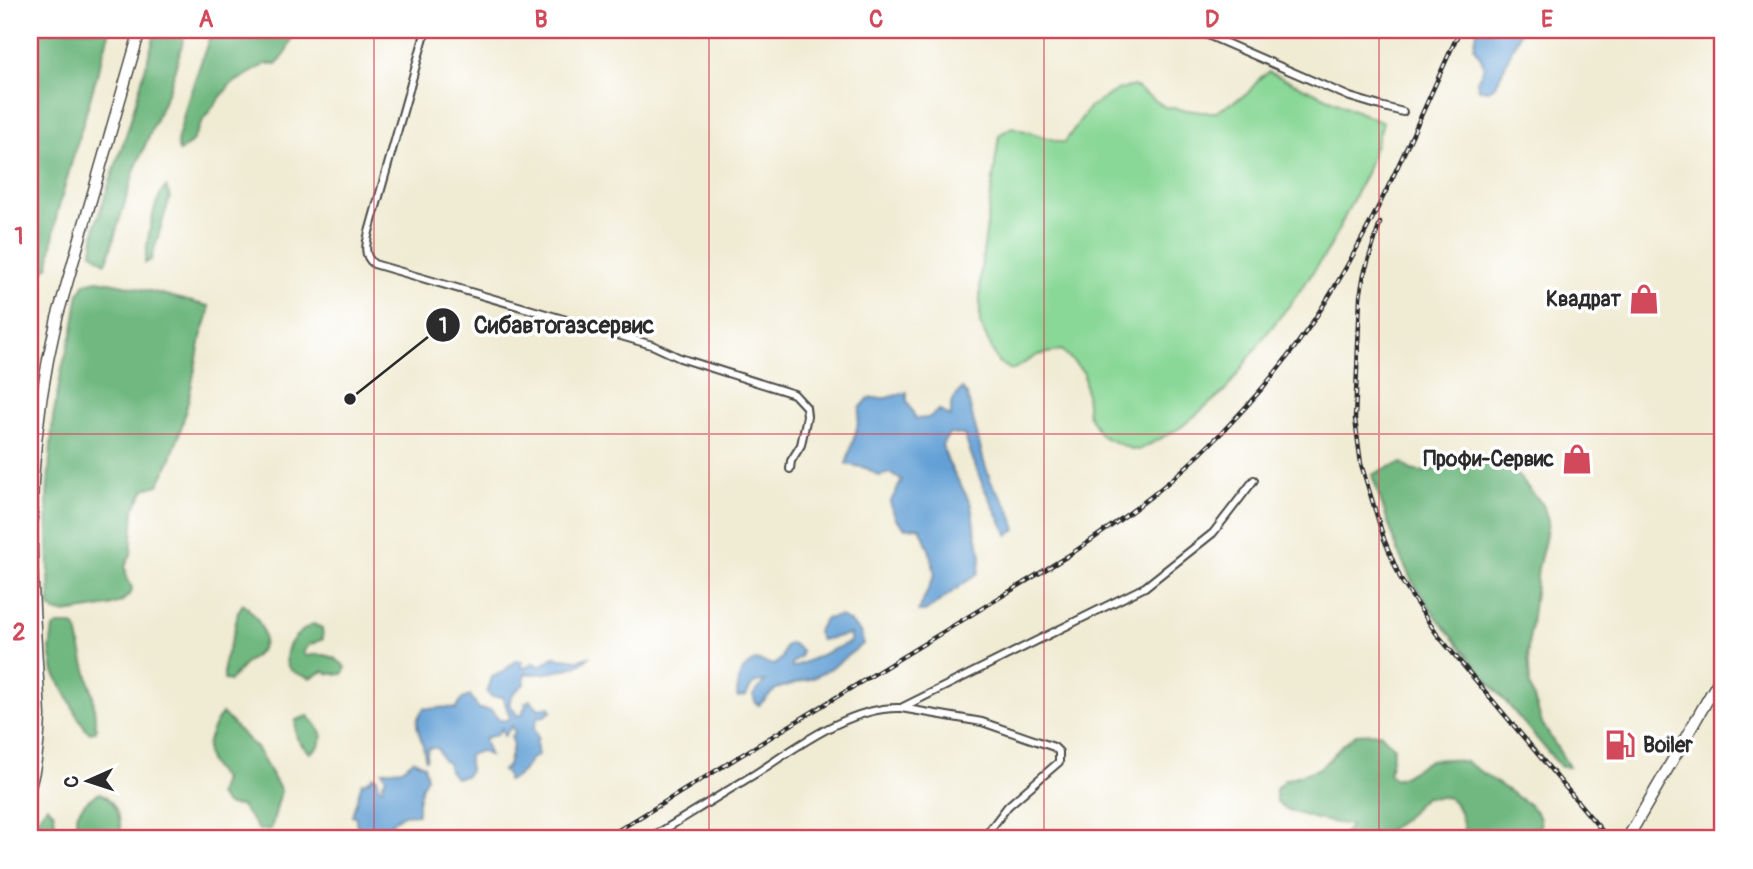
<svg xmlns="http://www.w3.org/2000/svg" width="1753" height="869" font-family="Pangolin,sans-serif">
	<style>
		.green { fill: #8ad897; stroke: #5a8261; stroke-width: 2 }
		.forest { fill: #6fb880; stroke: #4d7256; stroke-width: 2 }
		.water { fill: #64a0d5; stroke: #486680; stroke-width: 2 }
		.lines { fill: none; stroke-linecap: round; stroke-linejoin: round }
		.street-casing { stroke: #494844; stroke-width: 10 }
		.primary-casing { stroke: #494844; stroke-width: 13 }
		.street { stroke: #fff; stroke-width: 6 }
		.primary { stroke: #fff; stroke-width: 10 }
		.rail-casing { stroke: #2b2b2b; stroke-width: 4.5 }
		.rail { stroke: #fff; stroke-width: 2; stroke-dasharray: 5; stroke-linecap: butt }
		.grid { fill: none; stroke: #d1495b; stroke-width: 2; stroke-opacity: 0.55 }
		.labels { text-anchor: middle; stroke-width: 7; stroke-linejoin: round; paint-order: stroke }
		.poi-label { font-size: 21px; font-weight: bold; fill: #2b2b2b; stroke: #fff; text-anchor: end }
		.leader { fill: none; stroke: #2b2b2b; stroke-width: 2.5 }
		.callout-dot { fill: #2b2b2b; stroke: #fff; stroke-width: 2.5 }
		.mark-label { font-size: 21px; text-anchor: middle; font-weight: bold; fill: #fff }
		.callout-label { font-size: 23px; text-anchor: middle; font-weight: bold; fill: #2b2b2b; stroke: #fff; stroke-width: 7; stroke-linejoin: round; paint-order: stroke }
		.neatline { fill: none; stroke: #d1495b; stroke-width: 2.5 }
		.grid-label { font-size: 23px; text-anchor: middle; font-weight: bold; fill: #d1495b }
	</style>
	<rect width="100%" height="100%" fill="#fff"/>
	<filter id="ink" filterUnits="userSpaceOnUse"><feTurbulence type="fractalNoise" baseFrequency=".0143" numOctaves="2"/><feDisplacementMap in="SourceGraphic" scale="14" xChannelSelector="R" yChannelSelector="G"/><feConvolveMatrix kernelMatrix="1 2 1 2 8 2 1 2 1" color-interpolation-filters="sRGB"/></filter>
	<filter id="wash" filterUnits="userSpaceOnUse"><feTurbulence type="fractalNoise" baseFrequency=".00686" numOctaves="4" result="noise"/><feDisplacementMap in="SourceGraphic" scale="28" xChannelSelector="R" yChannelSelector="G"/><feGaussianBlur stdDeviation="1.57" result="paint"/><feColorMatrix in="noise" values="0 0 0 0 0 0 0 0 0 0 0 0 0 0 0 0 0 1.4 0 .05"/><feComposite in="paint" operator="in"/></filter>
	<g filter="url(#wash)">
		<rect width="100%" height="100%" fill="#f0ebd3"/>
		<path class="green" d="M1269 72 1383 123 1366 173 1329 249 1292 302 1264 337 1226 390 1180 428 1139 450 1131 449 1101 436 1088 414 1084 373 1062 350 1038 355 1012 370 998 362 980 324V276L999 135 1012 127 1064 143 1089 108 1117 90 1134 86 1165 107 1201 112H1216L1247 94 1261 77Z"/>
		<path class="forest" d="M30 30H110L57 213 49 265 42 274 30 306Z
			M156 30H186L171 84 135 169 108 258 105 263 92 252 96 223 129 126Z
			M212 30H295L285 55 276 64H266L230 85 203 120 191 143 179 151 177 142 187 103Z
			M166 187 170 197 151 260 145 263C147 244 152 199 166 187Z
			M97 280C135 285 172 298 209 306 210 317 203 328 201 338 191 388 183 441 158 485L145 489 134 509 131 555 125 566 127 580 132 587 131 593 121 602 109 606 78 611 63 613 54 611 50 607 47 499 53 418 62 368 73 330 79 293 85 283Z
			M1478 459 1500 463 1518 476 1543 505 1548 521 1545 540 1538 568 1528 649 1530 686 1542 723 1569 767H1561L1483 675 1438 619 1412 581 1399 554 1372 475 1386 468 1402 463 1411 470 1422 472Z
			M243 604C254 613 270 633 262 648 259 654 250 659 245 664 240 669 235 675 230 681L224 680V662L234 632 238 612Z
			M313 624 322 628 323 639 309 645 303 652 306 656C323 653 335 655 346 668L342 674H329L324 671 310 678C305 676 299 675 294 672 289 669 286 664 286 658 287 641 299 632 313 624Z
			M57 625H73L77 630 84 662 93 695 96 731 91 733 87 731 78 717 54 672 50 650 53 628Z
			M222 713 257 749 281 791 271 829 259 830 241 806 227 805 218 795 223 779C219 775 215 771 212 766 200 749 212 728 222 713Z
			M308 716 315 723 323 736 318 747 310 753C297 741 294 738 296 720Z
			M1380 733 1394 748 1389 773 1394 779 1401 777 1430 760 1449 759 1466 762 1528 804C1535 810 1542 816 1540 826 1532 831 1521 828 1511 830L1506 839H1466C1463 828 1462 803 1448 798 1442 796 1432 798 1425 797 1417 803 1413 811 1406 817 1397 825 1386 830 1379 839H1339L1351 825C1335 823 1321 821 1306 816 1294 812 1286 811 1276 801V789L1284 780 1318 769 1330 759 1339 748 1356 734Z
			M100 793C118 802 122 821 120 839H80C79 834 76 826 76 821 76 809 90 797 100 793Z
			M47 806 54 813 56 839H30C33 826 38 816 47 806Z"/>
		<path class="water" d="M1477 30H1521L1496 85 1489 90 1479 89 1477 82 1484 67 1481 58 1474 48Z
			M962 388 967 395 984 462 991 482 1010 510 1016 530 1008 535 983 486 964 435 949 434 942 445 948 462 971 504 974 525 981 556 978 573 925 612H918L935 574 929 549 920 527 905 528 896 519 890 503 902 480 890 473 879 476 866 468 846 464 857 428 860 408 869 398H886L907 392V401L916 419 928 418 939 410 951 417V403Z
			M840 616 850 622 861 633 863 644 830 669 813 678 776 689 759 705 756 704 753 695 765 681C754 680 751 686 746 696L737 697C738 677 738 670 756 660L774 665 782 658 785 646 791 643 801 650V656L792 663V668L850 642V634L821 640 817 632 825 619Z
			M554 657 578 660 589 657C579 669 541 676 526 673L524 676 525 683 513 694 509 703 517 715H523V710L526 707 525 703 530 700 539 709 550 707 552 711 543 717 538 716 534 728 538 738 536 743 538 756C530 758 529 761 526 767 523 772 519 772 517 777L507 781V774L502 771 508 766C509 757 516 746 511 736L515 733 512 726 504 736 502 728 497 735 487 737 484 740 490 756 480 751 469 755V771L466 776 455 778C451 773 447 770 448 763L443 760 437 748H428L426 760C424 754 424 748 422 742 417 726 413 723 424 708 435 711 444 704 456 709L461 700 470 695 479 709 491 710 499 720H507L510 718 503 697H492L487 693 492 677 501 673 516 661H522V667L525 668 533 663 540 666Z
			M414 760 424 765 427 777 422 786 418 803V814L402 815 392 822V827C380 829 370 834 358 827L356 822V817L352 815 362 783 370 780 373 776 377 778 380 788H383V783L386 778 382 771 402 769Z"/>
	</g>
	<g filter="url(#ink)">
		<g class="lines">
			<g class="street-casing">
				<path id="street" d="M426 30 369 232C366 244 363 256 374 264L652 345 680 358 794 394 806 407 807 416 801 445 791 461 790 469
					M1196 30 1350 97 1380 106 1403 112
					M903 707 1145 587 1213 533 1254 480
					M649 839C685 817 720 795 755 774 797 747 850 706 901 708L982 722 1054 747 1059 752V762L1008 806 983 839"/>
			</g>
			<g class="primary-casing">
				<path id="primary" d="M30 787C37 764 39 741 40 716 36 638 29 559 33 481 36 426 44 372 57 318L140 30
					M1627 839 1723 673"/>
			</g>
			<use href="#street" class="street"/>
			<use href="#primary" class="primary"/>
			<g class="rail-casing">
				<path id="rail" d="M1380 223 1364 274 1360 297 1355 419 1361 464 1384 539 1401 580 1436 633 1609 839
					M604 839 1071 554C1099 535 1126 516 1153 495 1215 446 1281 373 1323 306 1378 219 1417 123 1460 30"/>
			</g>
			<use href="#rail" class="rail"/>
		</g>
	</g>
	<path class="grid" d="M374 30V839M709 30V839M1044 30V839M1379 30V839M30 434H1723"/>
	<defs>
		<g id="shop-bare" transform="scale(2.415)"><path d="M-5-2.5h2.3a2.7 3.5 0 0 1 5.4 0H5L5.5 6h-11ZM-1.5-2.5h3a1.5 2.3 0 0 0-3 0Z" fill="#d1495b" stroke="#fff" stroke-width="2.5" paint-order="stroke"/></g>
		<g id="fuel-bare" transform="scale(2.415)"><path d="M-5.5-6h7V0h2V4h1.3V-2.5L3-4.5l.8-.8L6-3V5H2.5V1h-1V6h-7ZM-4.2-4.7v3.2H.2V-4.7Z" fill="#d1495b" stroke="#fff" stroke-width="2.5" paint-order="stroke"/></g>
	</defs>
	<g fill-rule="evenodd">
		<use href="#shop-bare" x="1644" y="299"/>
		<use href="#shop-bare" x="1577" y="459"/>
		<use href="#fuel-bare" x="1620" y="745"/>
	</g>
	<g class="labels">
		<g class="poi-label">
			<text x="1621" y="306">Квадрат</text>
			<text x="1554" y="466">Профи-Сервис</text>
			<text x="1643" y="752" text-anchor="start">Boiler</text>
		</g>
	</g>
	<path class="leader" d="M350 399L443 325"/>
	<g class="callout-dot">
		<circle cx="350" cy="399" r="7"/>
		<circle cx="443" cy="325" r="18"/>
	</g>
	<g class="mark-label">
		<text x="443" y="333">1</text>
	</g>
	<g class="callout-label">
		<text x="564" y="333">Сибавтогазсервис</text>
	</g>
	<rect width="1753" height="869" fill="none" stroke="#fff" stroke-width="77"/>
	<g transform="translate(88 781) rotate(267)" stroke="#ffffff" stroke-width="5" paint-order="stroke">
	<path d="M0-5L12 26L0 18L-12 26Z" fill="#2b2b2b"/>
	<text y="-10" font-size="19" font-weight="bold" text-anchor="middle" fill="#2b2b2b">С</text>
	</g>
	<rect x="38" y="38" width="1676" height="792" class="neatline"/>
	<g class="grid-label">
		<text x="206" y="27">A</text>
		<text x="541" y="27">B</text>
		<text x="876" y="27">C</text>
		<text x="1212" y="27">D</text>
		<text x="1547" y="27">E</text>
		<text x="19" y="244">1</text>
		<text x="19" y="640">2</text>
	</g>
</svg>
